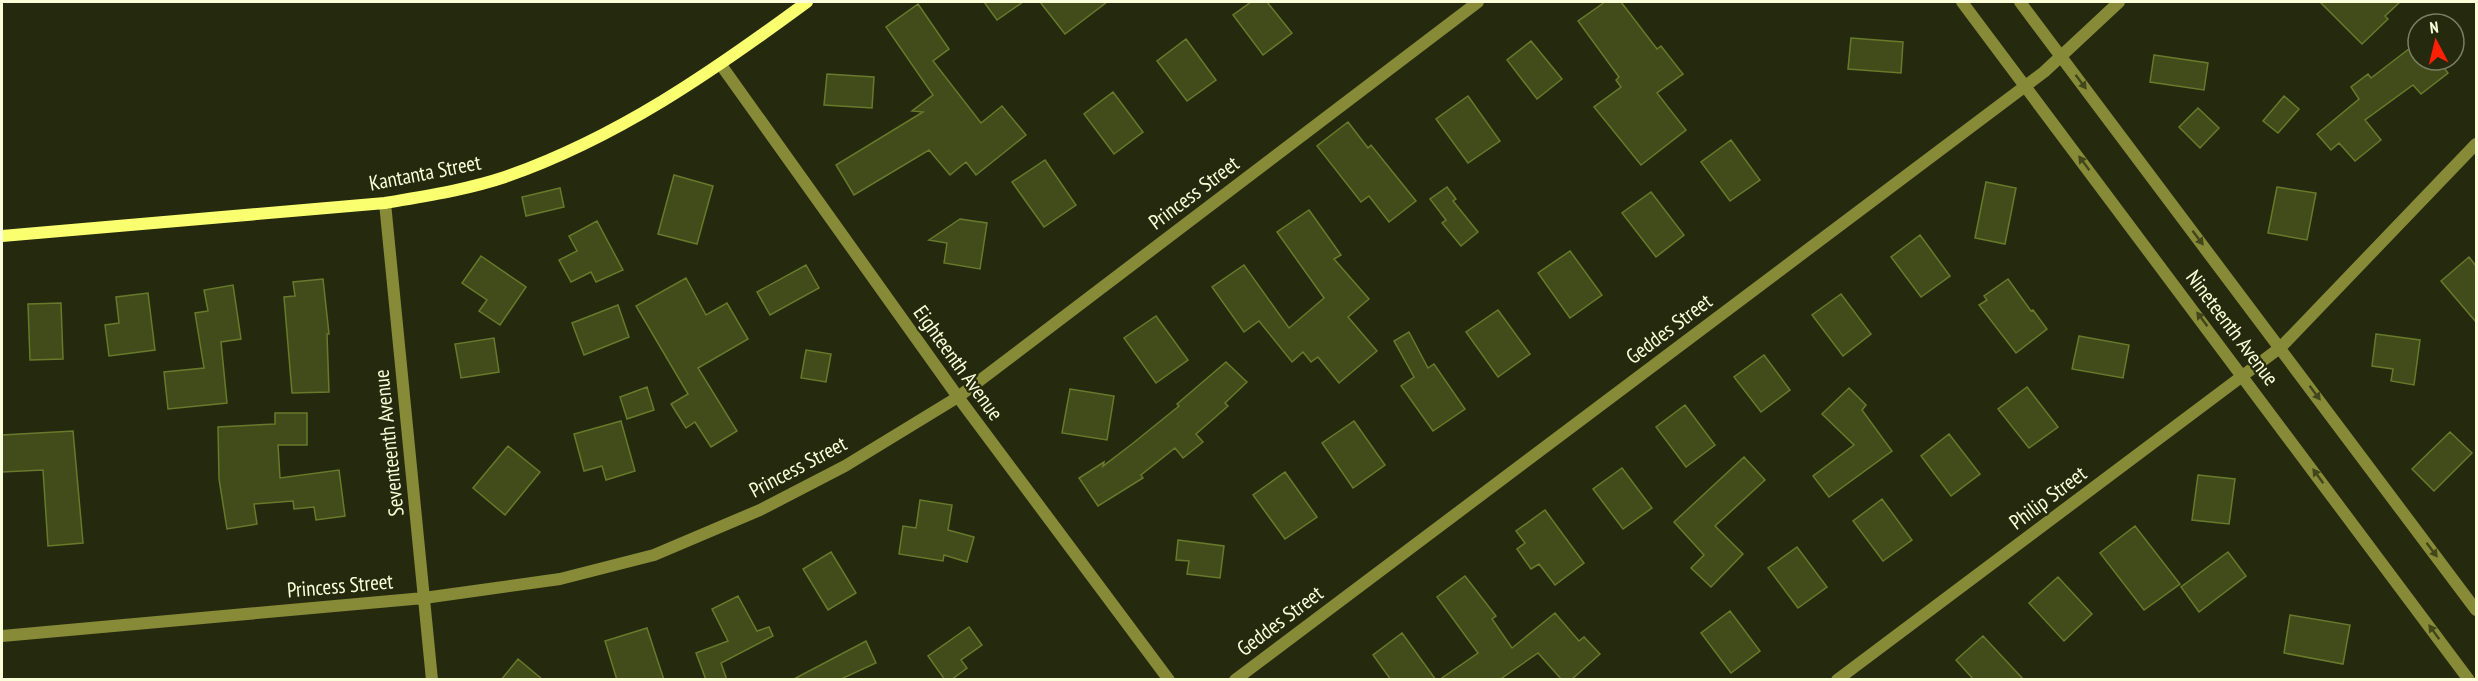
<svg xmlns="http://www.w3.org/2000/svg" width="2478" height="681" font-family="'PT Sans Narrow',sans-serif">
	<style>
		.building { fill: #424c1a; stroke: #69792b; stroke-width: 1.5 }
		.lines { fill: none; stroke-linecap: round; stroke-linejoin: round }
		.street { stroke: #878b38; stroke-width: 12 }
		.secondary { stroke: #faff70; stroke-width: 12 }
		.oneway { fill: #42471b }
		.labels { text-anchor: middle; stroke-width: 4.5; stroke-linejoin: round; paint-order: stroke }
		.street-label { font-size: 21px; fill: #faffd9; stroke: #252a0f }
	</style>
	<rect width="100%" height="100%" fill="#252a0f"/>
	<path class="building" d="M984 2H1023L997 20Z
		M1040 2H1107L1065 34Z
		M1251 2H1267L1292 33 1263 55 1233 15Z
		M1605 2H1621L1657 49 1661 46 1683 74 1657 93 1686 130 1641 165 1594 107 1621 87 1616 80 1619 77 1578 21Z
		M2320 2H2400L2385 16 2388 19 2362 44Z
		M918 4 949 49 933 61 981 123 1002 106 1026 135 976 175 966 162 950 175 929 150 854 195 836 165 923 112 912 111 933 95 886 27Z
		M1851 38 1903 42 1901 73 1848 69Z
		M1186 39 1216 80 1187 101 1157 61Z
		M1531 41 1562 79 1537 99 1507 60Z
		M2418 42V60H2438L2448 73 2421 94 2413 85 2365 120 2381 140 2355 161 2339 143 2331 150 2317 134 2359 99 2351 87 2368 74 2371 78Z
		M2154 55 2208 63 2204 90 2150 82Z
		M827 74 874 77 872 108 824 105Z
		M1113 92 1143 132 1114 154 1084 114Z
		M1468 96 1500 141 1468 163 1436 119Z
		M2284 96 2299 109 2278 133 2263 121Z
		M2198 108 2219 128 2200 148 2179 127Z
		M1348 122 1368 148 1371 145 1416 201 1389 222 1369 196 1361 202 1317 146Z
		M1731 140 1760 180 1730 201 1701 162Z
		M1045 160 1076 205 1044 227 1012 182Z
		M674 175 713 186 697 244 658 234Z
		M1986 182 2016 188 2005 244 1975 238Z
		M1447 187 1456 199 1453 201 1478 232 1461 246 1442 223 1446 220 1430 199Z
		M2277 187 2316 193 2307 240 2268 233Z
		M560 188 564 207 526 216 522 197Z
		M1651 192 1684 235 1656 257 1622 213Z
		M1309 210 1341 255 1334 259 1369 299 1348 317 1377 351 1339 383 1318 357 1311 362 1303 352 1292 362 1259 321 1244 332 1212 287 1244 265 1289 328 1324 298 1277 232Z
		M960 219 987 223 980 269 944 263 947 243 929 240Z
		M597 221 623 270 596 282 591 272 571 282 559 260 577 251 569 236Z
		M1920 235 1950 276 1921 297 1891 257Z
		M1570 251 1602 295 1570 318 1538 273Z
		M481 256 526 287 500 325 479 311 487 300 462 283Z
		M2469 257 2476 266V322L2441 281Z
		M806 265 819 288 770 315 757 292Z
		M686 278 706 315 727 303 748 339 698 368 737 431 711 447 695 422 686 428 671 404 688 394 636 306Z
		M323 279 329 334H327L329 392 292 393 284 297 295 296 293 282Z
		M2008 279 2031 311 2033 310 2047 329 2016 353 1979 305 1987 300 1984 296Z
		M233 285 241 339 221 342 227 403 168 409 164 372 204 368 195 313 208 311 204 290Z
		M148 293 155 350 109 356 105 325 119 323 116 297Z
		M1841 294 1871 334 1843 356 1812 315Z
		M61 303 63 359 30 360 28 304Z
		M618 305 629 337 584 355 572 323Z
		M1498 310 1530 354 1498 377 1466 332Z
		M1156 316 1188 360 1156 383 1124 338Z
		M1409 332 1428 368 1434 364 1465 409 1433 431 1401 386 1414 377 1394 341Z
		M2376 334 2420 340 2414 385 2391 381 2393 369 2372 366Z
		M2079 336 2129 345 2123 378 2072 369Z
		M494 338 499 372 461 378 455 344Z
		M806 350 831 354 826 382 801 378Z
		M1764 355 1790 390 1761 412 1734 377Z
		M1226 362 1247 382 1225 403 1228 406 1196 434 1203 442 1183 458 1175 448 1141 475 1143 478 1098 506 1079 478 1104 462 1103 466 1132 444 1179 406 1177 404Z
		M647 387 654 410 627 419 620 397Z
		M2027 387 2058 427 2029 448 1998 409Z
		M1849 388 1866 405 1862 410 1892 451 1829 497 1813 476 1854 445 1822 414Z
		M1070 389 1114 396 1107 440 1062 433Z
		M1685 405 1715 445 1686 467 1656 427Z
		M275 413H307V445H278L280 478 339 470 345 516 316 520 314 507 294 509 293 501 254 504 257 524 227 529 219 479 218 427 275 424Z
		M621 421 635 471 606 480 602 466 584 471 574 434Z
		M1354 421 1385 465 1353 488 1322 443Z
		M73 431 83 543 48 546 43 470 2 472V435Z
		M2450 432 2472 453 2434 491 2412 469Z
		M1949 434 1980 474 1951 496 1921 456Z
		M508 446 540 472 505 515 473 488Z
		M1744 457 1765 480 1715 526 1743 554 1711 587 1691 568 1704 555 1674 522Z
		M1622 468 1652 508 1623 529 1593 489Z
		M1285 472 1317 517 1285 539 1253 495Z
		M2198 475 2235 479 2229 524 2192 520Z
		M1882 499 1912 540 1883 561 1853 521Z
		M920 500 952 505 948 530 974 537 967 562 944 555 943 561 899 554 903 526 916 528Z
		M1545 510 1584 563 1555 585 1539 564 1531 569 1517 549 1525 543 1516 531Z
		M2135 526 2180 584 2144 610 2100 553Z
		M1178 540 1224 546 1220 578 1187 574 1189 561 1176 560Z
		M1797 547 1827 587 1798 608 1768 568Z
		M831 552 856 593 828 610 803 569Z
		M2228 552 2246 576 2199 612 2181 587Z
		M1465 576 1496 616 1492 619 1512 648 1555 613 1579 641 1584 637 1600 654 1571 680H1562L1538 653 1499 680H1439L1478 653 1437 597Z
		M2058 577 2092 614 2064 641 2029 603Z
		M738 596 757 631 769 627 773 636 721 663 727 680H706L696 653 728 641 712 609Z
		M1730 611 1760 651 1731 673 1701 633Z
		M2290 615 2350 625 2343 664 2284 653Z
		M969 627 982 645 961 660 967 668 951 680H945L928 656Z
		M647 628 664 680H617L605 641Z
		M1402 633 1436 680H1391L1373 655Z
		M1983 636 2024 680H1974L1956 660Z
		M866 641 876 663 839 680H792Z
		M518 659 543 680H501Z"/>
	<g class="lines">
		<path class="street" d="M1962 2 2469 680
			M2020 2 2476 610
			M721 65 958 397 1169 680
			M385 203 432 680
			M2 636 424 598 560 579 654 555 760 510 845 466 958 397 1478 2
			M1235 680 2044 72 2119 2
			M1837 680 2281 347 2476 144"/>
		<path class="secondary" d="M2 236 385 203C425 196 466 190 505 177 617 138 712 72 807 2"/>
	</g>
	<defs><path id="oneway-solid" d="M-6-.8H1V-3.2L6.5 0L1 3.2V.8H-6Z" transform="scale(1.5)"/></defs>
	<g class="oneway">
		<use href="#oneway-solid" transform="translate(2081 82) rotate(53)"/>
		<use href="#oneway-solid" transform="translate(2084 163) rotate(-127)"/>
		<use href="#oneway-solid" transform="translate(2198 238) rotate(53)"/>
		<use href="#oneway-solid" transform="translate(2202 319) rotate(-127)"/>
		<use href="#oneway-solid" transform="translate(2315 393) rotate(53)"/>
		<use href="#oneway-solid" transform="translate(2318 476) rotate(-126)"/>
		<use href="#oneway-solid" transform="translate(2432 550) rotate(53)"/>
		<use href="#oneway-solid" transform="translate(2434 632) rotate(-126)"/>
	</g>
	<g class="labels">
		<g class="street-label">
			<text transform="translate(425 173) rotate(-11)" y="7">Kantanta Street</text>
			<text transform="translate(1194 193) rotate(-37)" y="7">Princess Street</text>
			<text transform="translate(2232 328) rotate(53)" y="7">Nineteenth Avenue</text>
			<text transform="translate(1669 329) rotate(-37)" y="7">Geddes Street</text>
			<text transform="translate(958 363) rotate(54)" y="7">Eighteenth Avenue</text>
			<text transform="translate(389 443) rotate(-96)" y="7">Seventeenth Avenue</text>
			<text transform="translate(798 467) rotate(-28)" y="7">Princess Street</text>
			<text transform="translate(2048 498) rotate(-37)" y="7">Philip Street</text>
			<text transform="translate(340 586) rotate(-5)" y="7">Princess Street</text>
			<text transform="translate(1280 621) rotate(-37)" y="7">Geddes Street</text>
		</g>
	</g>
	<rect width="2478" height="681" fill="none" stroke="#faffd9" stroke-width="6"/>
	<g transform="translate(2436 42) rotate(353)"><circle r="28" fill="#252a0f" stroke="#7a7f60" stroke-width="1.5"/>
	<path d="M0-4.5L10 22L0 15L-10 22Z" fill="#ff2005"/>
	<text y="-9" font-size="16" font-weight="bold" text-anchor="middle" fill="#faffd9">N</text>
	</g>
</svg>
